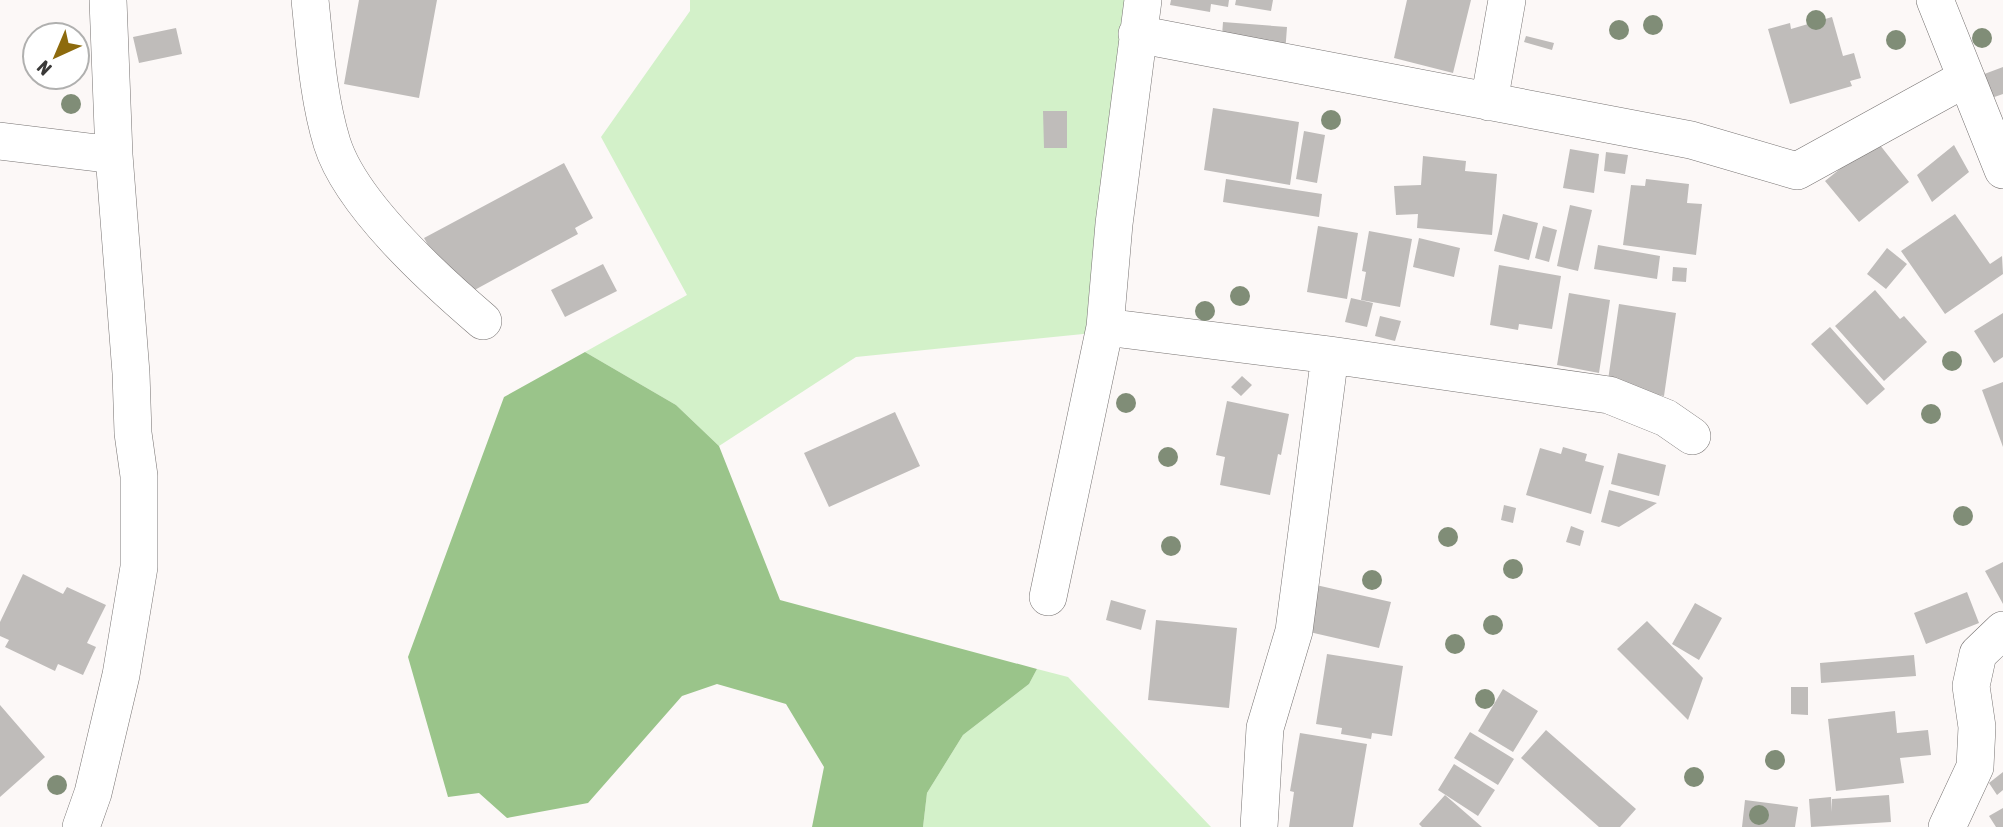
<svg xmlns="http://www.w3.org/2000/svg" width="2003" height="827" font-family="'Asap Condensed',sans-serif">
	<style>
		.green { fill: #d3f1c9 }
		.forest { fill: #9ac48a }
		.building { fill: #bfbcba }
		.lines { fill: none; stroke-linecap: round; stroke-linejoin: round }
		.minor-casing { stroke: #777372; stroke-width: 38 }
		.minor { stroke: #fff; stroke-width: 37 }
		.tree { fill: #808d77 }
	</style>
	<rect width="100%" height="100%" fill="#fcf8f7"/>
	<path class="green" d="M690 0H1160L1113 331 856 357 719 446 676 405 585 352 687 295 601 137 690 11Z
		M1037 669 1068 677 1211 827H923L927 793 963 735 1029 684Z"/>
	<path class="forest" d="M585 352 676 405 719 446 780 600 1037 669 1029 684 963 735 927 793 923 827H812L824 767 786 704 717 684 682 696 588 803 507 818 479 793 448 797 408 657 504 397Z"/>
	<path class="building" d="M359 0H437L419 98 344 84Z
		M1171 0H1229L1228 7 1211 4 1210 12 1170 5Z
		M1236 0H1273L1271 11 1235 5Z
		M1407 0H1471L1453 73 1394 58Z
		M1832 17 1843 56 1854 53 1861 78 1850 81 1852 86 1790 104 1768 29 1790 23 1791 29Z
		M1223 22 1287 27 1285 54 1221 49Z
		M176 28 182 54 139 63 133 37Z
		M1526 36 1554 43 1552 50 1524 42Z
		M2003 67V94L1980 102 1971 79Z
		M1213 108 1299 122 1290 185 1204 170Z
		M1043 111H1067V148H1044Z
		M1304 131 1325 135 1317 183 1296 179Z
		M1876 140 1909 182 1859 222 1825 181Z
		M1954 145 1969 172 1932 202 1917 175Z
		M1570 149 1599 154 1594 193 1563 188Z
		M1606 152 1628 155 1625 174 1604 171Z
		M1423 156 1466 161 1465 171 1497 174 1492 235 1417 228 1418 214 1396 215 1394 186 1421 185Z
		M564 163 593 218 575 228 578 234 458 299 424 238Z
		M1226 179 1322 194 1319 217 1223 202Z
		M1646 179 1689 184 1687 203 1702 204 1696 255 1623 245 1631 185 1645 186Z
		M1570 205 1592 210 1578 271 1557 266Z
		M1503 214 1538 223 1529 260 1494 251Z
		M1955 214 1990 264 2002 256 2003 274 1945 314 1901 251Z
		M1318 226 1358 233 1347 299 1307 292Z
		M1543 226 1557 230 1549 262 1535 258Z
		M1369 231 1412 239 1400 307 1361 300 1366 272 1362 271Z
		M1419 238 1460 248 1454 277 1413 267Z
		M1598 245 1660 256 1657 279 1594 269Z
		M1887 248 1907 264 1886 289 1867 274Z
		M603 264 617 291 565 317 551 290Z
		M1499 265 1561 276 1552 329 1519 324 1518 330 1490 325Z
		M1673 267 1687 268 1686 282 1672 281Z
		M1875 290 1900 319 1904 316 1927 342 1884 381 1835 326Z
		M1569 293 1610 300 1599 373 1557 365Z
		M1351 298 1373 303 1367 327 1345 322Z
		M1619 304 1676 313 1664 396 1607 387Z
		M2003 313V357L1994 363 1974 331Z
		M1380 316 1401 321 1395 341 1375 336Z
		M1830 327 1885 389 1867 405 1811 344Z
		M1242 376 1252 385 1241 396 1231 387Z
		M2003 382V447L1982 390Z
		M1227 401 1289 414 1281 455 1278 454 1270 495 1220 485 1225 457 1216 455Z
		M895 412 920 466 829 507 804 453Z
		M1563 447 1587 454 1585 461 1604 466 1591 514 1526 495 1540 448 1561 454Z
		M1618 453 1666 465 1659 496 1611 484Z
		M1609 490 1657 503 1619 527 1601 522Z
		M1504 505 1516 508 1513 523 1501 520Z
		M1571 526 1584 531 1580 546 1566 542Z
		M2003 562V604L1985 571Z
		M23 574 63 594 67 587 106 605 87 643 96 647 83 675 58 664 55 671 5 647 9 640 0 636V622Z
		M1316 585 1391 602 1379 648 1305 631Z
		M1967 592 1979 623 1926 644 1914 613Z
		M1111 600 1146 610 1141 630 1106 620Z
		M1695 603 1722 618 1699 660 1672 644Z
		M1156 620 1237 628 1229 708 1148 700Z
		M1647 621 1703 678 1688 720 1617 649Z
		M1327 654 1403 666 1392 736 1372 733 1371 739 1341 734 1342 728 1316 724Z
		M1914 655 1916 676 1821 683 1820 663Z
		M1791 687H1808V715L1791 714Z
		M1503 689 1538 711 1513 752 1478 731Z
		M0 705 45 757 0 797Z
		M1895 711 1897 733 1928 730 1931 755 1900 758 1904 783 1836 791 1828 719Z
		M1546 730 1636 809 1620 827H1599L1521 758Z
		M1470 732 1514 759 1498 785 1454 758Z
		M1300 733 1367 744 1353 827H1289L1294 792 1290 791Z
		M1454 764 1495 790 1478 816 1438 790Z
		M2003 772V790L1997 795 1989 783Z
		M1445 795 1482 827H1422L1419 824Z
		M1889 795 1891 822 1811 827 1809 799 1831 797 1832 812V799Z
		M1745 800 1798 807 1795 827H1742Z
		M2003 808V827H1996L1989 816Z"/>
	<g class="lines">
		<g class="minor-casing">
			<path id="minor" d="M310 0C315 47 318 97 332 143 351 204 434 279 483 321
				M1935 0 2003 170
				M1137 34 1691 140 1797 171 1966 78
				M1489 102 1507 0
				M0 141 114 155
				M1105 327 1330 355 1609 395 1666 418 1692 436
				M1048 597 1105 327 1114 224 1143 0
				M81 827 93 793 121 675 139 567V476L133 433 131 373 114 155 108 0
				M1259 827 1265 728 1294 631 1330 355
				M1947 827 1975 767 1977 727 1971 686 1978 654 2003 630"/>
		</g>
		<use href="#minor" class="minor"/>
	</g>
	<g class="tree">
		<circle cx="1816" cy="20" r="10"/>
		<circle cx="1653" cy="25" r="10"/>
		<circle cx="1619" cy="30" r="10"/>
		<circle cx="1982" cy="38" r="10"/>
		<circle cx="1896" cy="40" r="10"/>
		<circle cx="71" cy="104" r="10"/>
		<circle cx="1331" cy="120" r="10"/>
		<circle cx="1240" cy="296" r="10"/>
		<circle cx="1205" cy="311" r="10"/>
		<circle cx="1952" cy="361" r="10"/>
		<circle cx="1126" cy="403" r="10"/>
		<circle cx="1931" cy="414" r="10"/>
		<circle cx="1168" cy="457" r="10"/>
		<circle cx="1963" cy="516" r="10"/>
		<circle cx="1448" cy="537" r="10"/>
		<circle cx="1171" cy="546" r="10"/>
		<circle cx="1513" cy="569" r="10"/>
		<circle cx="1372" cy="580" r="10"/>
		<circle cx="1493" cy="625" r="10"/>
		<circle cx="1455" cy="644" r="10"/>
		<circle cx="1485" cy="699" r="10"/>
		<circle cx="1775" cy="760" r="10"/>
		<circle cx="1694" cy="777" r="10"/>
		<circle cx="57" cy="785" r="10"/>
		<circle cx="1759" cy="815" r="10"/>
	</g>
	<g transform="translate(56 56) rotate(224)"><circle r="33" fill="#ffffff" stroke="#b0b0af" stroke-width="2"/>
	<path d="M0-5L12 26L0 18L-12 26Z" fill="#8d6a0d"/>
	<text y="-10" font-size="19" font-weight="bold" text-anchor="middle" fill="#3a3938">N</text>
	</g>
</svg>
